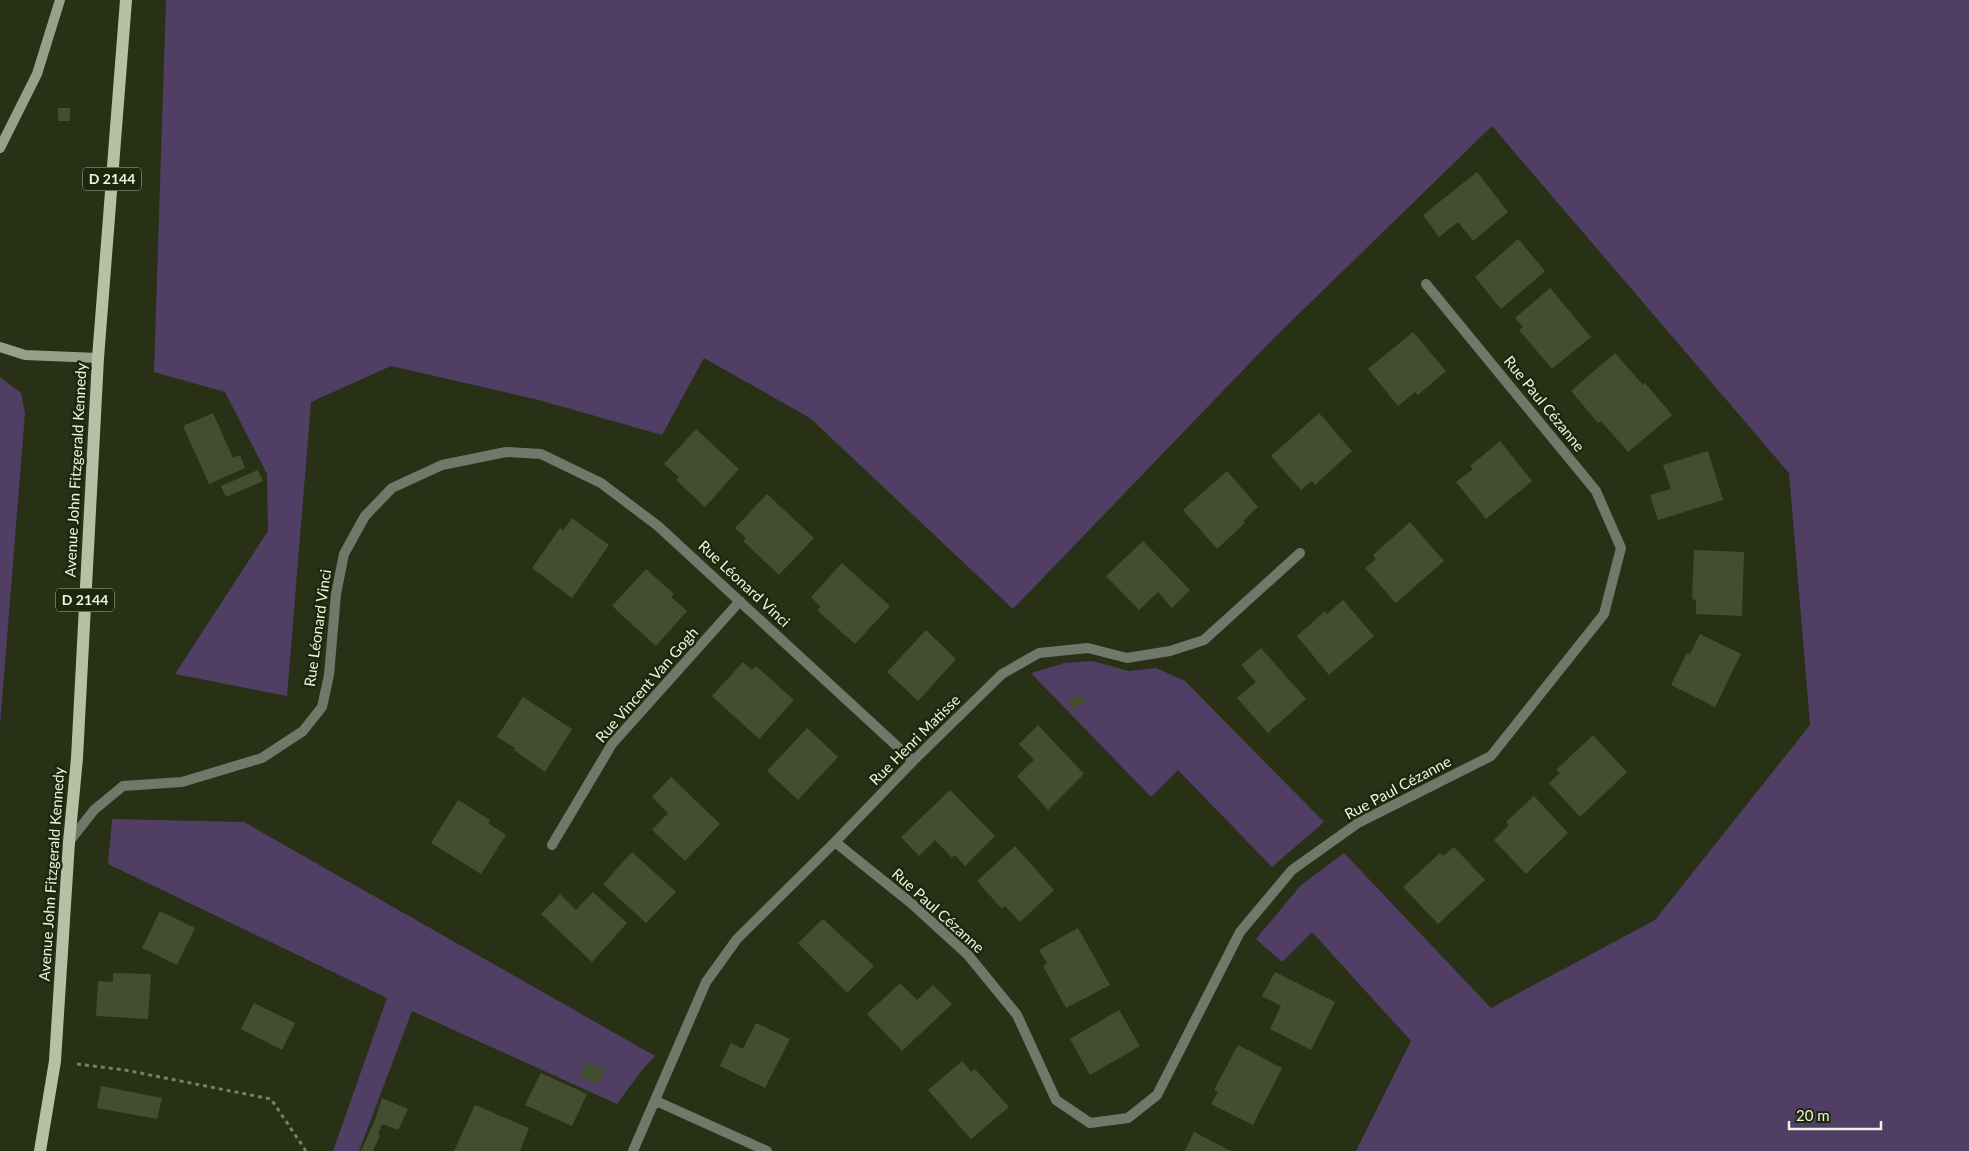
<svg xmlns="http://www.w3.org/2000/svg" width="1969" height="1151" font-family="Lato,sans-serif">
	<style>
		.green { fill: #513e64 }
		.building { fill: #434e31 }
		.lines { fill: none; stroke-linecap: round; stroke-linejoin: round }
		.path { stroke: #767f67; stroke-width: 3; stroke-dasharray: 4 4; stroke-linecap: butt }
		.street { stroke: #717769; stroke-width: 10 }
		.secondary { stroke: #98a08a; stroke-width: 10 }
		.primary { stroke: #b5c1a4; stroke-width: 12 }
		.labels { text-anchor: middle; stroke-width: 5; stroke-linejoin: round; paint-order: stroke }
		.shield { fill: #1e270b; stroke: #aeb6a2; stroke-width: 1 }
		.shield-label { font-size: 14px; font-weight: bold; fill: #ecf4e2 }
		.street-label { font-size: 15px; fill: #ecf4e2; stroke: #1e270b }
	</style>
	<rect width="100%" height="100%" fill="#283115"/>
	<path class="green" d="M166 0H1969V1151H1356L1411 1041 1312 932 1282 962 1256 939 1301 885 1344 853 1491 1008 1655 920 1810 725 1789 473 1492 126 1275 337 1013 609 810 418 704 358 662 435 539 400 391 366 311 402 287 696 175 674 268 531 267 474 225 392 154 372Z
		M0 377 21 393 25 413 0 726Z
		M1092 661 1129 671 1156 668 1185 681 1324 822 1272 867 1178 770 1151 797 1031 673 1065 663Z
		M112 819 244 822 655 1056 642 1070 617 1104 412 1011 359 1151H333L387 998 108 864Z"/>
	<path class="building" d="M58 108H70V121H58Z
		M1477 172 1508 212 1473 241 1458 222 1439 237 1423 215Z
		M1518 239 1545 271 1501 309 1475 277Z
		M1550 288 1591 337 1552 369 1519 330 1523 327 1515 318Z
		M1413 332 1446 371 1418 395 1415 392 1398 406 1368 369Z
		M1615 353 1643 385 1645 383 1672 415 1628 452 1601 421 1598 423 1571 391Z
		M213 413 233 458 240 455 245 468 209 484 183 426Z
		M1319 413 1352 451 1315 485 1312 481 1301 490 1271 456Z
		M696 429 739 469 705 507 676 480 679 477 664 464Z
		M1500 441 1532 481 1486 519 1456 482 1473 469 1470 466Z
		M1708 451 1723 500 1658 520 1650 495 1671 489 1663 465Z
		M258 470 263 481 226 497 221 486Z
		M1227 471 1258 507 1243 521 1245 523 1217 549 1183 510Z
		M767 494 814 538 779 575 743 541 746 538 735 528Z
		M572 518 609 545 572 598 532 568 560 528 563 531Z
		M1410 522 1444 561 1396 603 1365 568 1376 559 1373 555Z
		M1143 541 1190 590 1172 608 1158 592 1139 610 1106 576Z
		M1694 550 1744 552 1742 616 1696 614V600L1692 599Z
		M842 563 890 606 855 644 817 610 821 607 811 597Z
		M646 569 674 594 671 597 687 611 656 646 612 606Z
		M1343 600 1374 636 1329 675 1297 636 1325 611 1327 614Z
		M926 630 956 659 918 701 887 672Z
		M1700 634 1741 654 1715 707 1671 685 1687 653 1690 654Z
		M1261 648 1306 699 1268 733 1237 698 1256 682 1241 665Z
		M743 662 752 670 756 666 794 700 759 739 712 696Z
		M1081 694 1086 702 1072 709 1068 701Z
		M523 697 572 729 545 772 514 750 515 748 497 737Z
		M1038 725 1084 774 1048 810 1017 776 1034 760 1019 744Z
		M807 728 838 757 798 800 767 771Z
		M1593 735 1627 772 1580 817 1549 783 1560 773 1556 770Z
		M671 777 720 824 685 861 652 830 668 813 652 797Z
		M950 790 995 836 965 866 955 855 952 858 935 840 919 856 901 837Z
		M1534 796 1568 833 1526 874 1494 840 1509 825 1506 822Z
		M458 800 490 820 488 823 506 835 481 874 431 843Z
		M1015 846 1054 890 1020 922 1005 906 1002 909 977 881Z
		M1454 847 1485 880 1438 924 1403 887 1440 853 1443 856Z
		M632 852 676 892 646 923 603 884Z
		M593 892 627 923 592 962 541 914 560 894 576 910Z
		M160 911 195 928 177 965 142 948Z
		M823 919 874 966 847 993 798 943Z
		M1078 928 1110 985 1066 1008 1043 966 1047 963 1039 950Z
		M1275 972 1335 1002 1311 1050 1270 1029 1281 1006 1262 996Z
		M113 973 151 974 148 1019 96 1016 98 981 113 982Z
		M900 983 917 1000 933 985 952 1004 902 1051 867 1014Z
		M254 1003 295 1023 282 1050 241 1029Z
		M1119 1010 1140 1046 1090 1075 1070 1039Z
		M756 1023 790 1039 765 1088 720 1066 731 1043 743 1049Z
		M1238 1045 1282 1068 1253 1125 1211 1104 1218 1092 1214 1090Z
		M962 1061 971 1072 975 1069 1009 1107 971 1139 928 1090Z
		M586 1062 605 1069 599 1084 580 1077Z
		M541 1073 587 1094 572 1126 525 1105Z
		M101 1086 162 1098 157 1119 97 1108Z
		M382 1098 408 1109 398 1130 382 1124 378 1134 380 1135 373 1151H361L375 1120Z
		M475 1105 529 1128 520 1151H454Z
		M1194 1132 1231 1151H1185Z"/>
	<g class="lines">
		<path class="path" d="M77 1064 125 1070 271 1099 306 1151"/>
		<path class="street" d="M69 842 94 810 123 786 182 782 262 758 303 731 322 707 329 675 336 594 344 554 365 516 392 488 442 465 506 452 541 454 601 483 658 526 913 761
			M835 842 911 903 968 955 1017 1015 1056 1100 1090 1123 1128 1118 1157 1095 1240 932 1292 870 1358 823 1491 756 1604 614 1621 548 1596 491 1426 284
			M552 845 612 744 740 601
			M656 1101 767 1151
			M633 1151 706 982 737 939 835 842 913 761 1002 674 1039 653 1088 648 1127 658 1170 651 1204 640 1300 553"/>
		<path class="secondary" d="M0 148 37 74 60 0
			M0 347 25 355 98 358"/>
		<path class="primary" d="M40 1151 55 1061 69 842 77 758 98 358 126 0"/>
	</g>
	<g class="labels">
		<g class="shield">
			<rect x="83" y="167.5" width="58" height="23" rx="4"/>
			<rect x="56" y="588.5" width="58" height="23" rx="4"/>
		</g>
		<g class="shield-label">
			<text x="112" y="184">D 2144</text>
			<text x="85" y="605">D 2144</text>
		</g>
		<g class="street-label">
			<text transform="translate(1544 404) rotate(51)" y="5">Rue Paul Cézanne</text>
			<text transform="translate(76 470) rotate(-87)" y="5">Avenue John Fitzgerald Kennedy</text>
			<text transform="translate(744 584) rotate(43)" y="5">Rue Léonard Vinci</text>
			<text transform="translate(318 628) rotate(-82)" y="5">Rue Léonard Vinci</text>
			<text transform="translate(647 685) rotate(-49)" y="5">Rue Vincent Van Gogh</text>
			<text transform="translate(915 740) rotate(-45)" y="5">Rue Henri Matisse</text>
			<text transform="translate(1398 788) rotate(-28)" y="5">Rue Paul Cézanne</text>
			<text transform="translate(52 874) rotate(-86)" y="5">Avenue John Fitzgerald Kennedy</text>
			<text transform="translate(938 911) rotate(42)" y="5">Rue Paul Cézanne</text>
		</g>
	</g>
	<path d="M1789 1121v8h92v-8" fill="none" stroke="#ecf4e2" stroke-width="2.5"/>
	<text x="1796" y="1121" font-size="15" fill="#ecf4e2" stroke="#1e270b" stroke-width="4" paint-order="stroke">20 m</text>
</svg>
